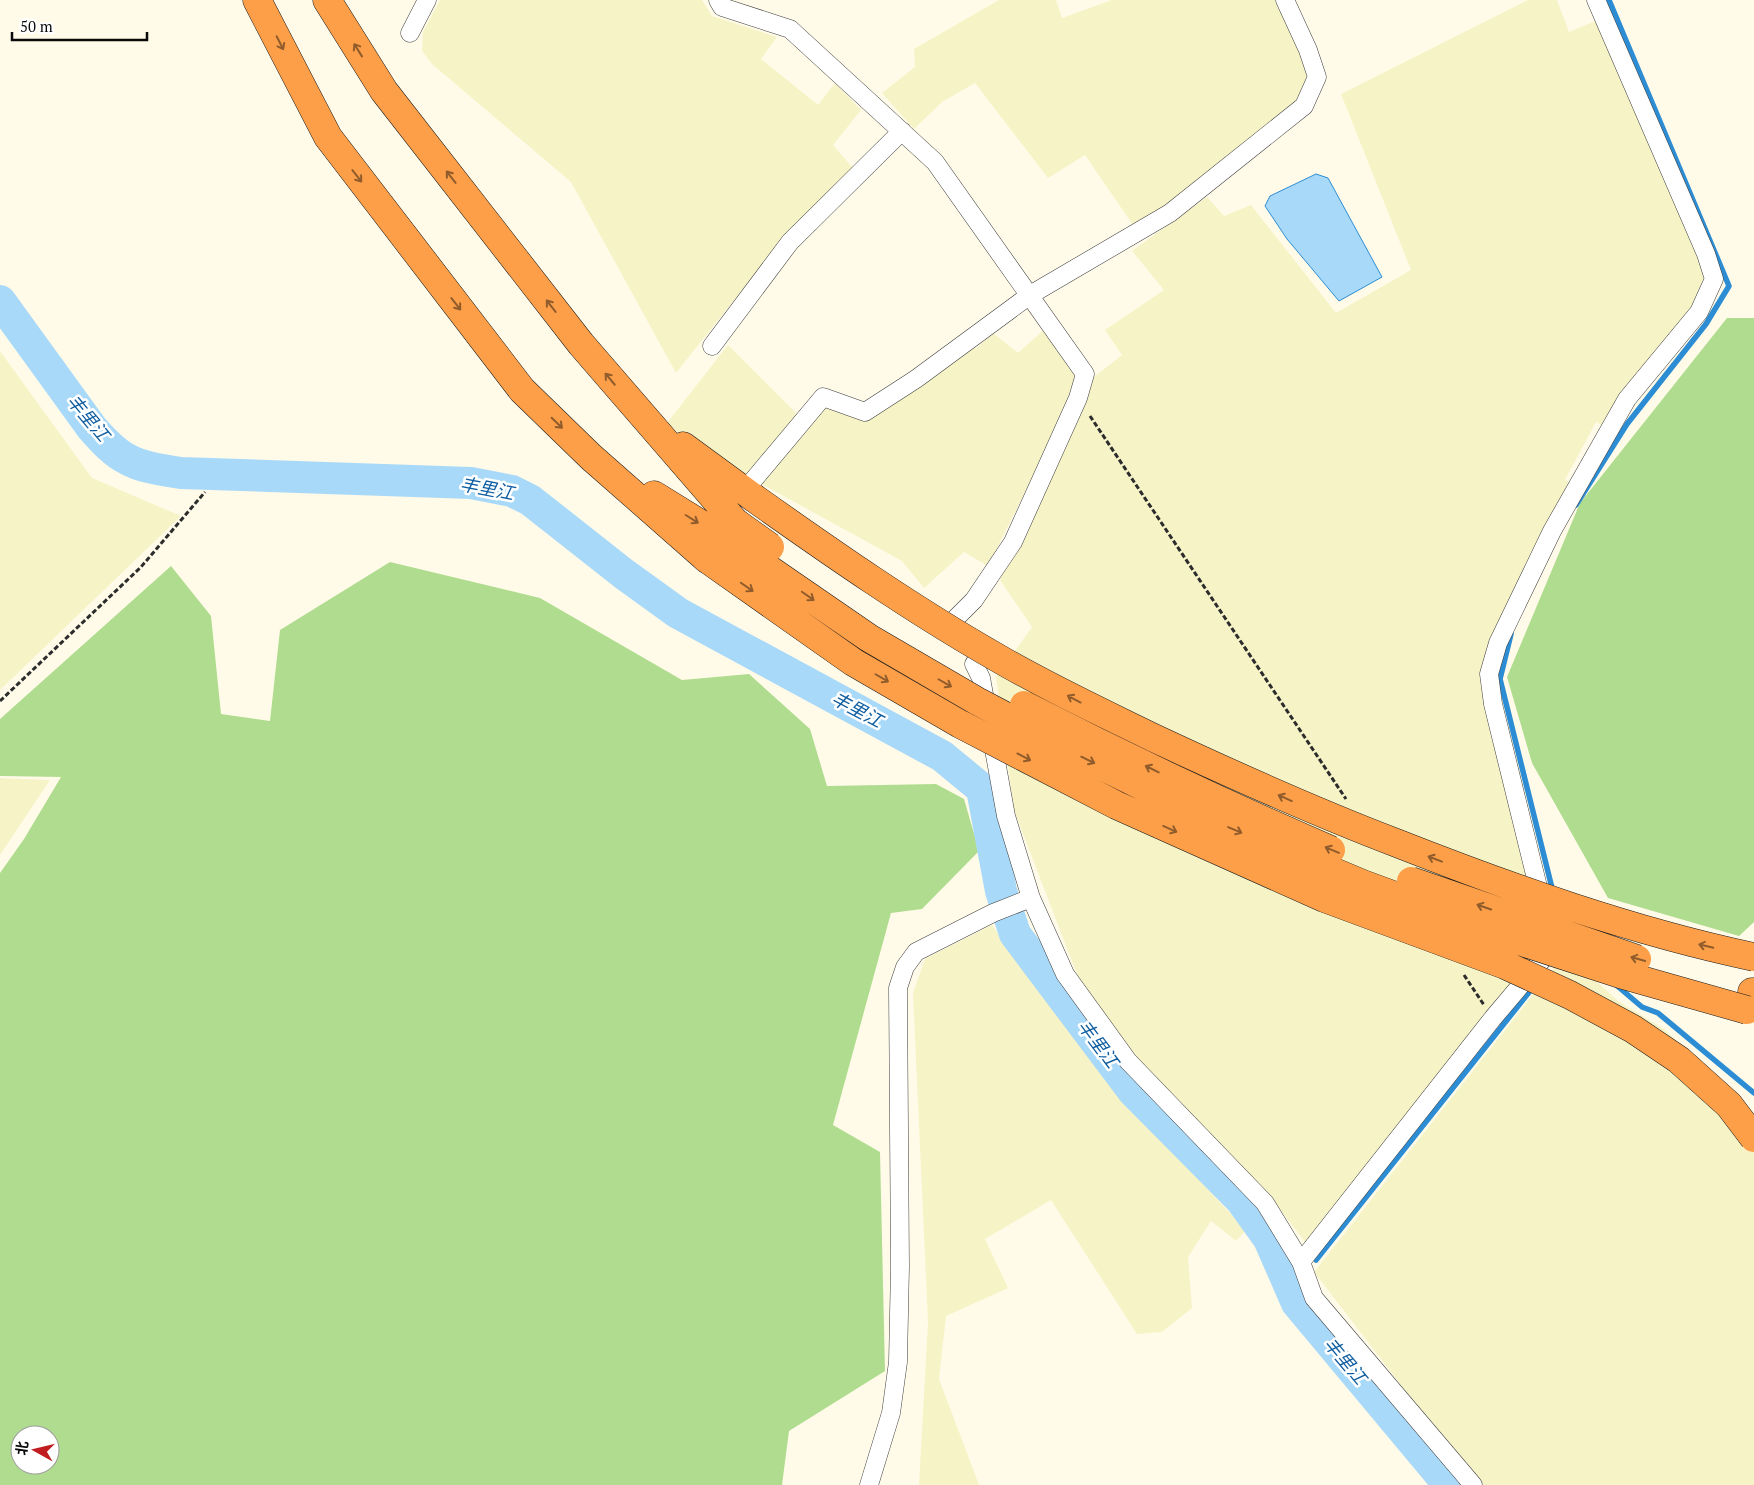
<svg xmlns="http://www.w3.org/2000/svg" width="1754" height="1485" font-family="'PT Serif','Noto Sans SC',serif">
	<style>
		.farmland { fill: #f6f3c7 }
		.forest { fill: #b0dc8f; fill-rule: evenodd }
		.water { fill: #a9d9f9; stroke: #2c8dd4 }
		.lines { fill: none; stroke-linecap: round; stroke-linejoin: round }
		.stream { stroke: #2c8dd4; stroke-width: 5.5 }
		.river { stroke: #a9d9f9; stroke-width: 32 }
		.minor-casing { stroke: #3d3d3d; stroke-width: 19 }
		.motorway-casing { stroke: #1b1b1b; stroke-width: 29 }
		.path { stroke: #2c2c2c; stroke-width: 3; stroke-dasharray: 5 2.5; stroke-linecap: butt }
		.minor { stroke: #fff; stroke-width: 18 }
		.motorway { stroke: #fd9f48; stroke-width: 28 }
		.motorway-bridge-casing { stroke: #1b1b1b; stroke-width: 29; stroke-linecap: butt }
		.motorway-bridge { stroke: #fd9f48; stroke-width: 28 }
		.oneway { stroke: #905c2c }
		.labels { text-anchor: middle; stroke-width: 5; stroke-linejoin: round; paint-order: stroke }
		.water-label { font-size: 18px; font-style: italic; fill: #0e5da1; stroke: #fff }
	</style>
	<rect width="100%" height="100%" fill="#fffbe8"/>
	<path class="farmland" d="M440 0H702L712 16 777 37 761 59 818 105 835 83 861 110 833 145 853 168 782 240 676 373 571 182 432 64 422 51 423 32Z
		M999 0H1056L1062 18 1112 0H1279L1310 75 1302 102 1135 228 1085 155 1048 178 975 83 942 102 914 129 882 93 915 67 914 49Z
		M1528 0H1557L1569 32 1598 20 1707 266 1706 280 1694 309 1603 426 1596 422 1565 480 1572 484 1486 673 1539 912 1537 957 1306 1243 1267 1193 1133 1059 1081 985 1014 810 996 677 1032 627 1000 580 1094 377 1122 355 1105 330 1164 290 1132 251 1207 197 1224 216 1251 205 1336 313 1411 270 1341 94Z
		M1047 327 1076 369V390L988 566 964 552 924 588 902 561 758 482 823 404 870 417 970 343 976 349 993 333 1018 353Z
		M728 345 799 416 749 477 705 454 667 423Z
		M0 351 92 478 181 516 0 690Z
		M0 778 50 780 0 855Z
		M992 925 1117 1093 1246 1230 1236 1241 1211 1221 1188 1257 1192 1308 1162 1332 1137 1334 1051 1200 985 1239 1008 1288 946 1316 939 1379 979 1485H919L928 1322 913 993 925 959Z
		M1566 953 1618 1001 1664 1029 1754 1115V1485H1478L1314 1272Z"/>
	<path class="forest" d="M1727 318H1754V922L1739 936 1608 898 1532 763 1507 677 1580 503Z
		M390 562 540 598 682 680 749 674 810 729 827 786 936 784 964 799 979 851 922 909 891 913 833 1125 880 1152 885 1371 789 1431 782 1485H0V873L24 839 61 777 0 776V719L171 566 211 616 221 714 270 721 280 630ZM20 1435H50V1465H20Z"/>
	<path class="water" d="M1316 174 1328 178 1382 277 1339 301 1287 239 1265 206 1270 196Z"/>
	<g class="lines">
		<path class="stream" d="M1576 505 1627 424 1706 324 1729 286 1609 0
			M1511 634 1500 679 1553 892
			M1615 984 1642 1007 1658 1013 1754 1093
			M1316 1260 1534 986
			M1292 1291 1294 1288"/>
		<path class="river" d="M0 301 92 428C102 439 113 452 127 459 143 468 163 470 181 473L471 483 512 491 530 500 624 574 678 613 942 756 982 789 1001 891 1015 934 1133 1091 1241 1200 1269 1239 1297 1303 1449 1485"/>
		<g class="minor-casing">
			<path id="minor" d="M718 0 722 7 790 29 935 162 1085 374 1078 398 1013 542 974 600 946 628
				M410 33 427 0
				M712 346 790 242 902 131
				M750 484 823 397 865 412 916 379 1030 295 1170 213 1304 106 1317 77 1308 50 1285 0
				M974 664 981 678 1006 816 1031 898 1065 974 1128 1061 1265 1203 1301 1262 1314 1298 1473 1485
				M1542 903 1493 704 1489 674 1498 643 1552 531 1627 399 1699 312 1714 279 1706 254 1596 0
				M1301 1262 1493 1018 1542 960 1547 941
				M869 1485 891 1413 898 1362 900 1267 898 988 905 967 916 952 993 913 1031 898"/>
		</g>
		<g class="motorway-casing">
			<path id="motorway" d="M257 0 328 137 522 390 591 457 707 559
				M327 0 384 91 581 344 735 522
				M683 446 754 498
				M654 495 725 539
				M1752 992H1754"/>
		</g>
		<path class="path" d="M1090 416 1346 799
			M0 701 141 567 205 492
			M1464 975 1484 1005"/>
		<use href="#minor" class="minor"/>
		<use href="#motorway" class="motorway"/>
		<g class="motorway-bridge-casing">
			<path id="motorway-bridge" d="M754 498C833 554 912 609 996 657 1047 687 1101 712 1154 738 1233 775 1313 811 1394 842 1511 888 1631 931 1754 957
				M735 522 770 547
				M725 539 869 638 977 701 1073 752 1215 822 1363 884 1519 941 1620 974 1747 1010
				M707 559 853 662 960 724 1116 805 1324 898 1505 965 1570 995 1633 1029 1679 1060 1729 1105 1754 1138
				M1024 705C1125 757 1227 805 1331 850
				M1411 881 1637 959"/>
		</g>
		<use href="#motorway-bridge" class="motorway-bridge"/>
	</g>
	<defs><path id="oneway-shaft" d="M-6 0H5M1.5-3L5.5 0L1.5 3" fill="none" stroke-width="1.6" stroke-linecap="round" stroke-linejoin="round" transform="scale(1.25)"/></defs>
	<g class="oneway">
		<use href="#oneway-shaft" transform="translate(280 43) rotate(63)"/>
		<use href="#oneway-shaft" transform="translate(358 50) rotate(-122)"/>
		<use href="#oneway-shaft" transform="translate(357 176) rotate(52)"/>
		<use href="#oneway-shaft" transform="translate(451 177) rotate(-128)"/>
		<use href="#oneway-shaft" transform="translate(456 304) rotate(52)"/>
		<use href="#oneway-shaft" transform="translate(551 306) rotate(-128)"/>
		<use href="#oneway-shaft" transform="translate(610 379) rotate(-130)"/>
		<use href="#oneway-shaft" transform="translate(557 423) rotate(44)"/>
		<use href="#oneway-shaft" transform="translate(692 519) rotate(32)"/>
		<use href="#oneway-shaft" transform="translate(747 587) rotate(35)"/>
		<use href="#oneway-shaft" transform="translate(808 596) rotate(35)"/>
		<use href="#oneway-shaft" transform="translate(882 678) rotate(30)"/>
		<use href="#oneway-shaft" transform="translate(945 683) rotate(30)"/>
		<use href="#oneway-shaft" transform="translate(1074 699) rotate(-152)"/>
		<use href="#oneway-shaft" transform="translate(1024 757) rotate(28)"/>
		<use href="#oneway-shaft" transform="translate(1088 760) rotate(26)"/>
		<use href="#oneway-shaft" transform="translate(1152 769) rotate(-154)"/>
		<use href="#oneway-shaft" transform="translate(1285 798) rotate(-156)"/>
		<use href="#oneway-shaft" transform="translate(1170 829) rotate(24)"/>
		<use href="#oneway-shaft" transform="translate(1235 830) rotate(23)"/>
		<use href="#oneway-shaft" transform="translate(1332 850) rotate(-157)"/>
		<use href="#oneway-shaft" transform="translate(1435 859) rotate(-159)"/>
		<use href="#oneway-shaft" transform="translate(1484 907) rotate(-161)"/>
		<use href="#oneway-shaft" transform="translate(1706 946) rotate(-167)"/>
		<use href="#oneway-shaft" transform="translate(1638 959) rotate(-164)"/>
	</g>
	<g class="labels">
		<g class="water-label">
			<text transform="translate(88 418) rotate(50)" y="6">丰里江</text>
			<text transform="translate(487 489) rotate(11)" y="6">丰里江</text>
			<text transform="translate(857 710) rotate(28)" y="6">丰里江</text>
			<text transform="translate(1098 1044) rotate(53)" y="6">丰里江</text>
			<text transform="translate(1345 1361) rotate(50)" y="6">丰里江</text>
		</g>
	</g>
	<g transform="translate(35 1450) rotate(278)"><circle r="24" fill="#ffffff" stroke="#9d9d9d"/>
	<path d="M0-4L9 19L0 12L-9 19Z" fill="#c11c20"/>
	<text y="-8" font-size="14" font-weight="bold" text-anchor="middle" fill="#0a0a0a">北</text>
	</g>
	<path d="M12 32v8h135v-8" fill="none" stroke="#0a0a0a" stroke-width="2.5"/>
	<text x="20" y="32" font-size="15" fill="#0a0a0a" stroke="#ffffff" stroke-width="4" paint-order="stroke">50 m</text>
</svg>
